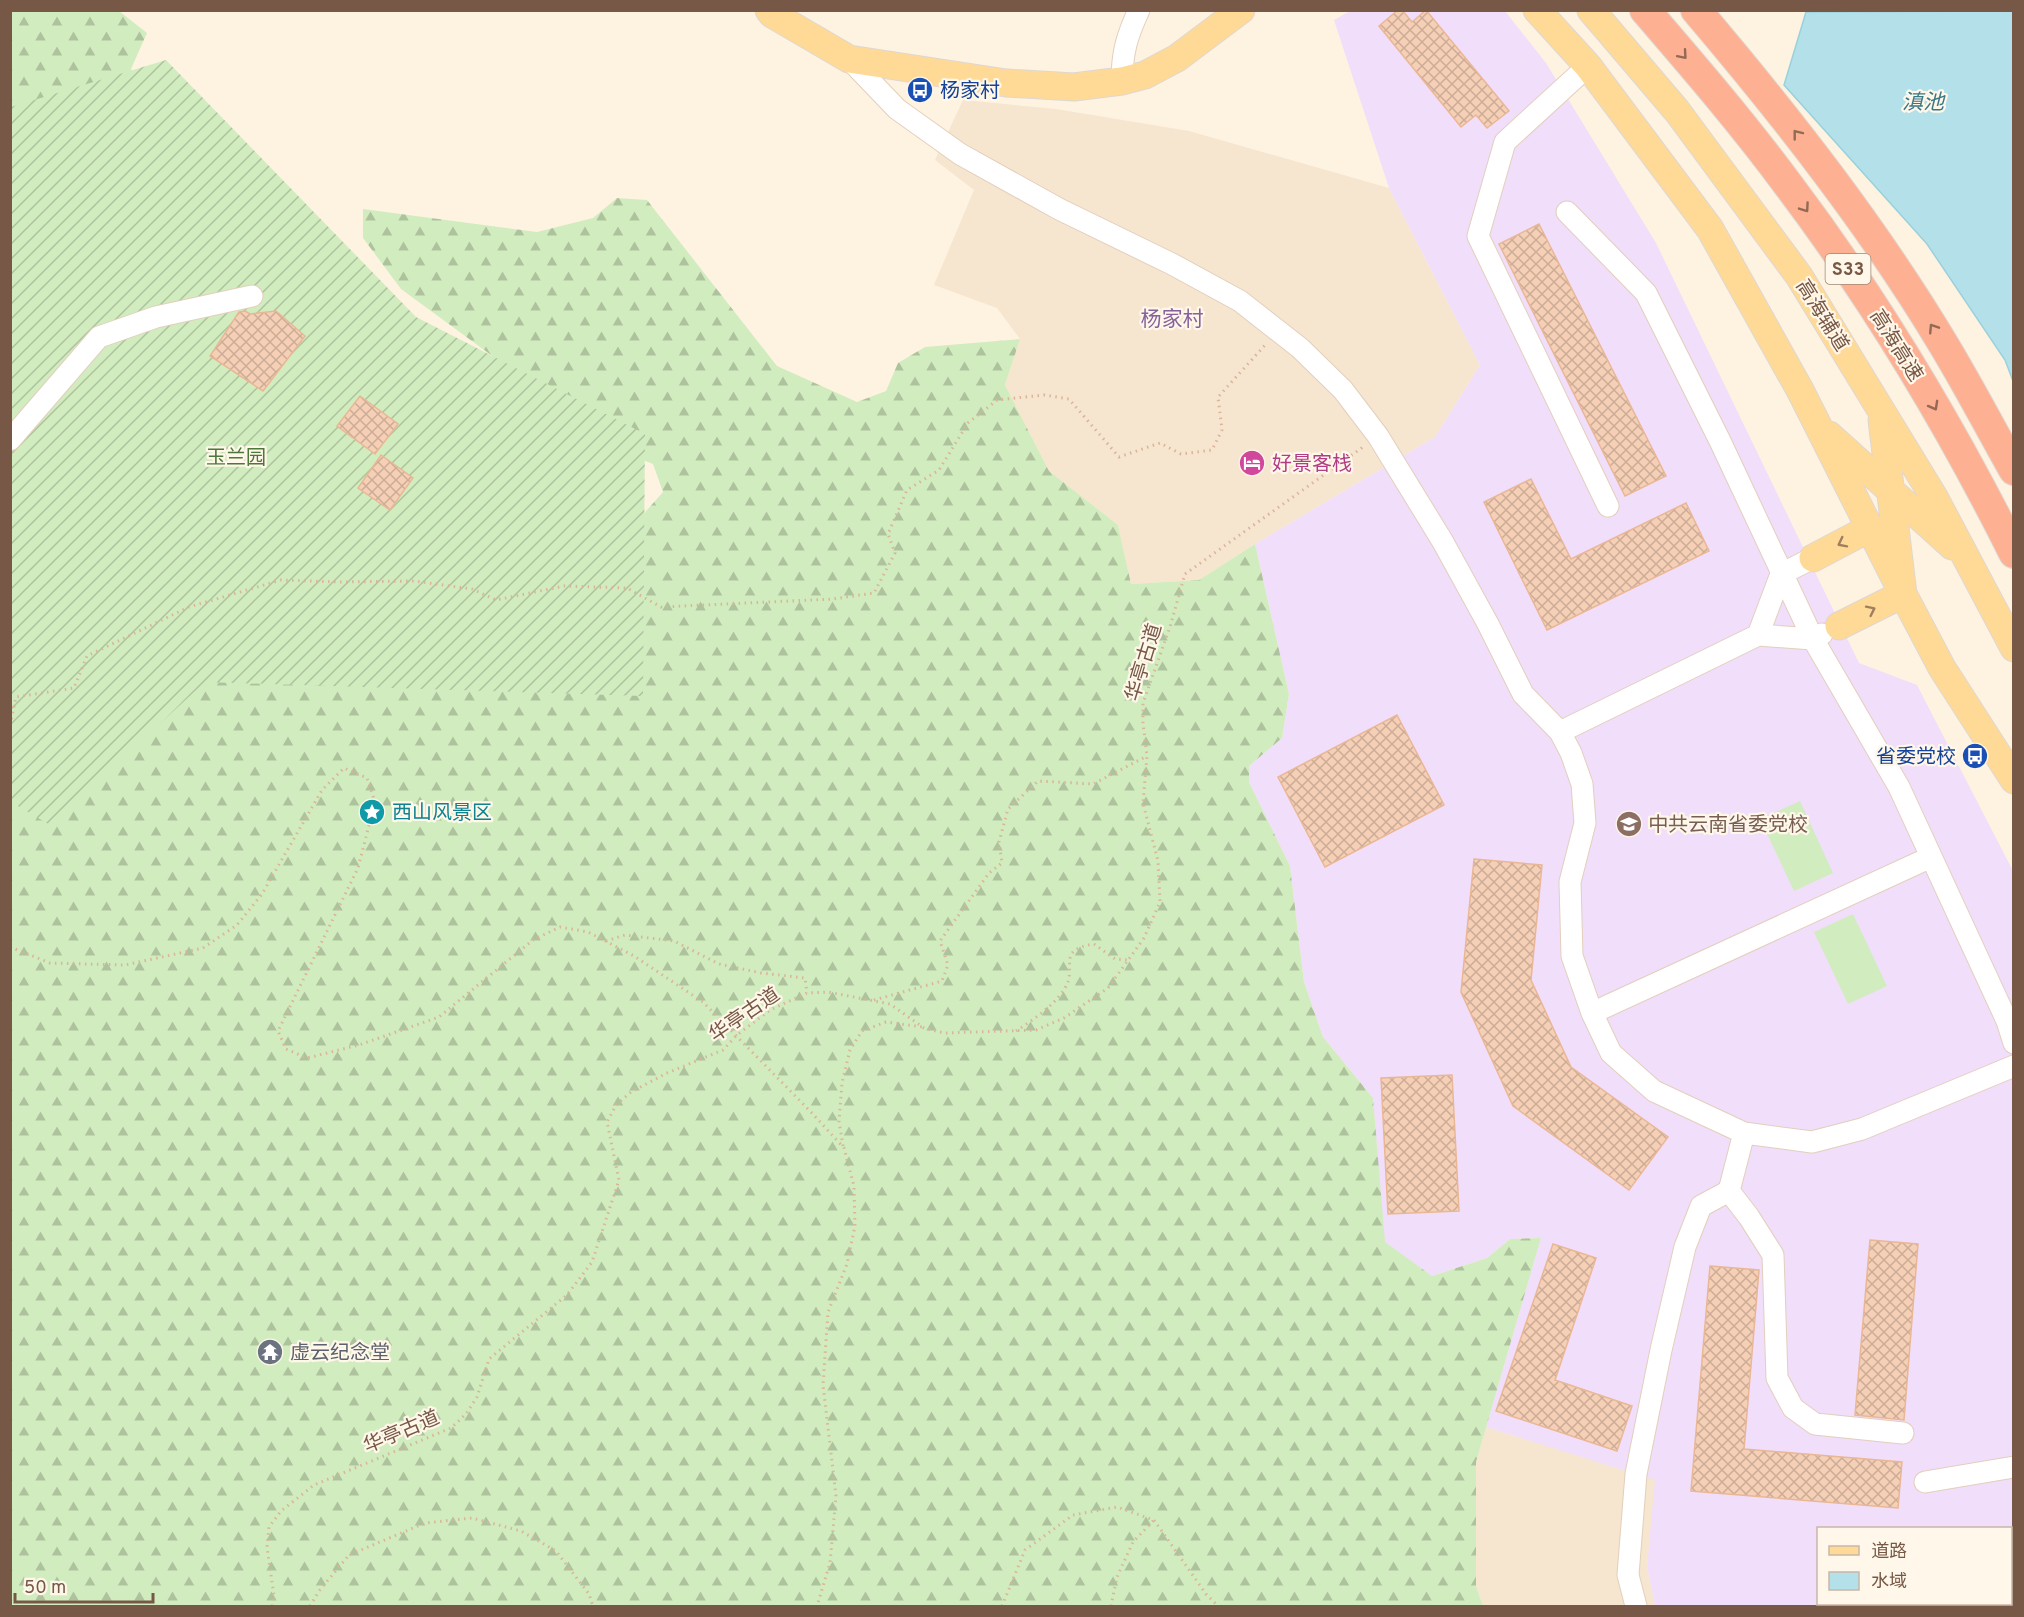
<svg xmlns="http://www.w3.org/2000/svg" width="2024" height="1617" font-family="Overpass,'Noto Sans SC',sans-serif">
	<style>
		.residential { fill: #f6e5cf }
		.education { fill: #f0defa }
		.forest { fill: url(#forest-firs) }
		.garden { fill: url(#garden-furrows) }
		.pitch { fill: #d1edbf }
		.water { fill: #b4e1e9; stroke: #99d1dc; stroke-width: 1.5 }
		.building { fill: url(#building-cross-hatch); stroke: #eab795; stroke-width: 1.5 }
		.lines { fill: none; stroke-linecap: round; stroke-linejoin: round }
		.minor-casing { stroke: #e3cfbc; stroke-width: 23 }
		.major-casing { stroke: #ded7d3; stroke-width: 29 }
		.highway-casing { stroke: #ded7d3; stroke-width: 32 }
		.path { stroke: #dbb49a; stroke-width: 3; stroke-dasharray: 1.5 4.5; stroke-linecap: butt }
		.minor { stroke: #fff; stroke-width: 21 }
		.major { stroke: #ffda97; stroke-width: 27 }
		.highway { stroke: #feb092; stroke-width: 30 }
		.oneway { stroke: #926a55 }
		.oneway2 { stroke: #a07f5e }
		.labels { text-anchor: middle; stroke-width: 4.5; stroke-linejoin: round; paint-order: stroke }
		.shield { fill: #fff7e9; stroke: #a08877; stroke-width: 1.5 }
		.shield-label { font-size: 18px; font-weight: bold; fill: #775846 }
		.transit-label { font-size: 20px; fill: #164399; stroke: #fff7e9; text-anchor: start }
		.street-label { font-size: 20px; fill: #775846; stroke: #fff7e9 }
		.park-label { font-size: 20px; fill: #4c793a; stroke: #fff7e9 }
		.hotel-label { font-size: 20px; fill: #b23c85; stroke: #fff7e9; text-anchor: start }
		.culture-label { font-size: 20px; fill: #0d838f; stroke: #fff7e9; text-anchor: start }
		.education-label { font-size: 20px; fill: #785e54; stroke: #fff7e9; text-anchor: start }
		.worship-label { font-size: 20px; fill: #5b616d; stroke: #fff7e9; text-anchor: start }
		.water-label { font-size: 21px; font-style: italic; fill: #3b7886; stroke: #fff7e9 }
		.neighbourhood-label { font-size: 21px; fill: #88619c; stroke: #fff7e9 }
	</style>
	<defs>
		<pattern id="forest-firs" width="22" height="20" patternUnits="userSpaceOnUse" patternTransform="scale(1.5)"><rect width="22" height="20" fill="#d1edbf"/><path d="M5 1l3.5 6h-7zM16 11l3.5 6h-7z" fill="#aec39d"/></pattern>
		<pattern id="garden-furrows" width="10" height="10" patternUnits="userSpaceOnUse" patternTransform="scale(1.5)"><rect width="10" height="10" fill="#d1edbf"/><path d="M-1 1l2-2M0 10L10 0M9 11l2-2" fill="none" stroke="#aec39d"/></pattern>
		<pattern id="building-cross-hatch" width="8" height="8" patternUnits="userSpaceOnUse" patternTransform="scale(1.5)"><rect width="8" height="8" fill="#f6d0b6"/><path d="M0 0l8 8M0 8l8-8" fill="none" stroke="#ccac96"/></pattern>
	</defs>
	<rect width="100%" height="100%" fill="#fef3e1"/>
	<path class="residential" d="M963 100 1056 109 1189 131 1389 188 1480 365 1435 437 1255 544 1199 580 1131 584 1118 525 1049 471 1005 385 1020 339 997 308 934 285 974 190 935 160Z
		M1486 1427 1656 1480 1647 1567 1655 1606H1483L1476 1586V1462Z"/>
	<path class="education" d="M1350 11H1505L1546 63 1656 243 1859 663 1917 685 2013 871V1526L2009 1528H1818V1604H1860L1854 1606H1655L1647 1567 1655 1480 1486 1427 1541 1238 1510 1239 1487 1258 1432 1276 1384 1242 1373 1098 1323 1037 1304 982 1290 866 1249 782V766L1282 738 1289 694 1255 544 1435 437 1480 365 1389 188 1334 20Z
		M2013 1561V1606H1927L1933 1604H2010L2011 1563Z"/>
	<path class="forest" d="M11 11H119L147 33 131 69 160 118 623 537 663 492 653 464 623 452 401 289 363 238V209L537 232 593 218 617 198 647 200 777 366 857 402 886 391 898 363 925 347 1020 339 1005 385 1049 471 1118 525 1131 584 1199 580 1255 544 1289 694 1282 738 1249 766V782L1290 866 1304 982 1323 1037 1373 1098 1385 1242 1432 1276 1487 1258 1510 1239 1541 1238 1476 1462V1586L1483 1606H11Z"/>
	<path class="garden" d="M166 60 416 317 645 434 643 696 205 682 50 825 11 802V107Z"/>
	<path class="pitch" d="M1800 801 1833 873 1794 891 1760 819Z
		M1853 914 1887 986 1848 1004 1814 932Z"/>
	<path class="water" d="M1806 12 2013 11V381L2005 360 1927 244 1784 85Z"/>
	<path class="building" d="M1398 10H1402L1412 22 1426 10 1509 111 1487 128 1476 115 1461 127 1379 26Z
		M1539 224 1666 476 1625 496 1499 244Z
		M245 311 250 314 276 311 305 336 263 391 210 356 239 312Z
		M360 396 398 424 375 454 337 426Z
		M381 455 413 478 390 510 358 488Z
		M1531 479 1571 559 1686 503 1709 551 1547 630 1484 502Z
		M1397 715 1444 805 1325 867 1278 777Z
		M1474 859 1542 865 1531 980 1571 1067 1668 1137 1629 1190 1513 1106 1461 992Z
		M1452 1075 1459 1211 1388 1214 1381 1078Z
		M1870 1240 1918 1244 1904 1420 1855 1415Z
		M1553 1244 1596 1258 1555 1380 1632 1406 1617 1451 1496 1411Z
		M1710 1266 1759 1270 1744 1449 1902 1462 1898 1508 1691 1491Z"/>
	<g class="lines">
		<g class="minor-casing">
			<path id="minor" d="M849 59 897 109 960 154 1059 209 1172 264 1240 301 1300 348 1343 390 1378 436 1443 542 1488 624 1523 694 1560 732 1571 753 1582 784 1585 823 1570 882 1572 956 1592 1013 1611 1053 1654 1091 1744 1133 1812 1142 1862 1129 2014 1066
				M1588 66 1505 142 1478 236 1608 506
				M1122 81C1122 52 1127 36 1139 10
				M1567 212 1646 293 1720 441 1813 639 1899 787 2007 1021 2014 1043
				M10 440 99 337 156 317 252 296
				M1758 635 1781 574 1813 558
				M1560 732 1758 635 1813 639 1822 634
				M1592 1013 1931 857
				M1729 1191 1749 1217 1773 1255 1777 1378 1793 1408 1815 1424 1903 1433
				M1925 1482 2014 1467
				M1636 1606 1628 1575 1636 1474 1661 1350 1685 1247 1701 1206 1729 1191 1744 1133"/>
		</g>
		<g class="major-casing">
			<path id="major" d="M769 10 772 14 849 59 1006 83 1074 87 1122 81 1145 75 1177 58 1241 10
				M1537 10 1588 66 1710 229 1800 390 1903 594 1942 668 2014 780
				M1591 10 1677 111 1799 276 1934 497 2014 648
				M1829 435 1952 546
				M1813 558 1870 528
				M1839 626 1903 594 1882 420
				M2010 1548 2014 1546
				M1901 1606 1907 1604"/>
		</g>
		<g class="highway-casing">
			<path id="highway" d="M1645 10C1695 68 1744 125 1789 186 1875 300 1950 425 2014 553
				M1696 10C1786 116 1874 228 1945 347 1969 387 1991 429 2014 470"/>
		</g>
		<path class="path" d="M10 725 16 697 74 688 87 656 189 607 281 580 340 582 414 581 472 589 496 600 564 586 627 588 661 607 833 599 874 593 895 553 888 534 907 490 939 470 968 423 997 400 1044 395 1069 399 1119 457 1160 443 1181 454 1212 450 1222 430 1218 397 1266 344
			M606 941 625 935 674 941 719 964 761 973 805 978 807 993
			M10 947 50 963 125 965 203 948 237 925 262 894 322 790 344 768 367 778 375 802 358 868 278 1031 286 1049 307 1058 359 1045 439 1017 533 940 560 927 588 932 634 956 703 1002 810 1111 844 1148 854 1186 855 1226 847 1264 828 1312 823 1385 836 1496 830 1563 817 1606
			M874 1000 942 981 948 965 940 941 989 873 1002 863 999 842 1008 809 1038 781 1093 784 1147 756
			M1016 1031C1034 1019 1054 1006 1065 988 1078 967 1055 950 1094 944L1115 959 1127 960
			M843 1146 839 1121 842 1083 850 1050 862 1031 886 1022 923 1027
			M272 1606 274 1596 267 1547 269 1527 281 1511 314 1485 451 1428 466 1414 477 1397 489 1359 567 1295 592 1262 619 1180 607 1122 616 1105 631 1092 667 1073 723 1050 737 1035 770 1010 807 993 828 992 890 1004 924 1028 944 1033 1036 1030 1064 1018 1108 988 1144 938 1160 902 1158 861 1143 803 1147 756 1143 723V703L1170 627 1185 574 1363 447
			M310 1606 319 1591 349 1555 425 1523 472 1518 521 1531 556 1551 589 1594 593 1606
			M1002 1606 1025 1550 1073 1515 1117 1507 1154 1520 1206 1594 1218 1606
			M1111 1606 1117 1577 1133 1542 1154 1520"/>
		<use href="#minor" class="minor"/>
		<use href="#major" class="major"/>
		<use href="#highway" class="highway"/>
	</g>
	<defs><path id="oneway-chevron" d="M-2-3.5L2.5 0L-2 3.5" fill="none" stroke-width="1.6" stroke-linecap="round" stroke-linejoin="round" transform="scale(1.5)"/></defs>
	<g class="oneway">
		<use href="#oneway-chevron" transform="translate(1683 55) rotate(49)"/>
		<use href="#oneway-chevron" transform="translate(1797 134) rotate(-128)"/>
		<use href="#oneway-chevron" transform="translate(1805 208) rotate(55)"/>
		<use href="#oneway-chevron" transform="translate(1933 328) rotate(-123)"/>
		<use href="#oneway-chevron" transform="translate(1934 406) rotate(61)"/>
	</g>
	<g class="oneway2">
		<use href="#oneway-chevron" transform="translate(1842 543) rotate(153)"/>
		<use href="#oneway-chevron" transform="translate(1871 610) rotate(-26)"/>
	</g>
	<defs>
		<g id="bus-disc" transform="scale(1.35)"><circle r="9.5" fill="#1a4fb4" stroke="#fff7e9"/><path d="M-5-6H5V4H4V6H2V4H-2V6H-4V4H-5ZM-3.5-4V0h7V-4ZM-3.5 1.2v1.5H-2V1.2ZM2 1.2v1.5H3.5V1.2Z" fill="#fff"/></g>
		<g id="hotel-disc" transform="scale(1.35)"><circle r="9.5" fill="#d1479c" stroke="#fff7e9"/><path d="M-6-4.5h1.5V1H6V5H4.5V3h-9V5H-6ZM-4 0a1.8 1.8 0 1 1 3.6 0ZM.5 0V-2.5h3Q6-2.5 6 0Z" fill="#fff"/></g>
		<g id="sight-disc" transform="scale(1.35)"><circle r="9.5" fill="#0f9aa8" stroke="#fff7e9"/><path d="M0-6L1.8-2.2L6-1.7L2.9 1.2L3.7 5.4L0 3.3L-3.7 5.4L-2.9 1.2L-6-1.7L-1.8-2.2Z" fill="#fff"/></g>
		<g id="university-disc" transform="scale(1.35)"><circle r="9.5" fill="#8d6e63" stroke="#fff7e9"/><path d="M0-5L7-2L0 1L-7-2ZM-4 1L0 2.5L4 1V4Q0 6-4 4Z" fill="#fff"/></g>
		<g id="temple-disc" transform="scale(1.35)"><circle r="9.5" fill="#6b7280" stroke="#fff7e9"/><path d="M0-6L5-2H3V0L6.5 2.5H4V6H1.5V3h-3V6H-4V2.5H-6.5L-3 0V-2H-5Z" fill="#fff"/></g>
	</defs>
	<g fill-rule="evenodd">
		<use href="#bus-disc" x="920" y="90"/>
		<use href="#hotel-disc" x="1252" y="463"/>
		<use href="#bus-disc" x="1975" y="756"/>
		<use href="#sight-disc" x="372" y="812"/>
		<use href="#university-disc" x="1629" y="824"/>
		<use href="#temple-disc" x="270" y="1352"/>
	</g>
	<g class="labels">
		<rect class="shield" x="1825.5" y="254" width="45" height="30" rx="4.5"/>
		<g class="shield-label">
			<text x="1848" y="275">S33</text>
		</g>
		<g class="transit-label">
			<text x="940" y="97">杨家村</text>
			<text x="1956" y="763" text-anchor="end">省委党校</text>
		</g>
		<g class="street-label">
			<text transform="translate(1823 315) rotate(58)" y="7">高海辅道</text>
			<text transform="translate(1897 345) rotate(58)" y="7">高海高速</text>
			<text transform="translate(1143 662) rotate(-73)" y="7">华亭古道</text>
			<text transform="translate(744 1014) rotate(-34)" y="7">华亭古道</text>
			<text transform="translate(401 1431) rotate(-23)" y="7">华亭古道</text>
		</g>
		<g class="park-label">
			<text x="236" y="464">玉兰园</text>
		</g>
		<g class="hotel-label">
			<text x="1272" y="470">好景客栈</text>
		</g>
		<g class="culture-label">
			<text x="392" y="819">西山风景区</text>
		</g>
		<g class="education-label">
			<text x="1648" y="831">中共云南省委党校</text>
		</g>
		<g class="worship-label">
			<text x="290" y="1359">虚云纪念堂</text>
		</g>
		<g class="water-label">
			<text x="1923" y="109">滇池</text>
		</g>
		<g class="neighbourhood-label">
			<text x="1172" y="326">杨家村</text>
		</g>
	</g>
	<rect width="2024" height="1617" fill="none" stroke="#775846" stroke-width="24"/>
	<rect x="1817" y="1527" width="195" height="78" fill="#fff7e9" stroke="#c9b7a8" stroke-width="1.5"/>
	<rect x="1829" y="1546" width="30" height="9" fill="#ffda97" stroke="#c9b7a8" stroke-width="1.5"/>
	<text x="1871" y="1557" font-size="18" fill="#775846">道路</text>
	<rect x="1829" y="1572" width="30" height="18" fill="#b4e1e9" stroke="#c9b7a8" stroke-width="1.5"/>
	<text x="1871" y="1587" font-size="18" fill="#775846">水域</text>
	<path d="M15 1593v9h138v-9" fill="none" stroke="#775846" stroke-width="3"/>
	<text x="24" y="1593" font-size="18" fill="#775846" stroke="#fff7e9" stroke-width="4.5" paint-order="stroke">50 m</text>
</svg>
